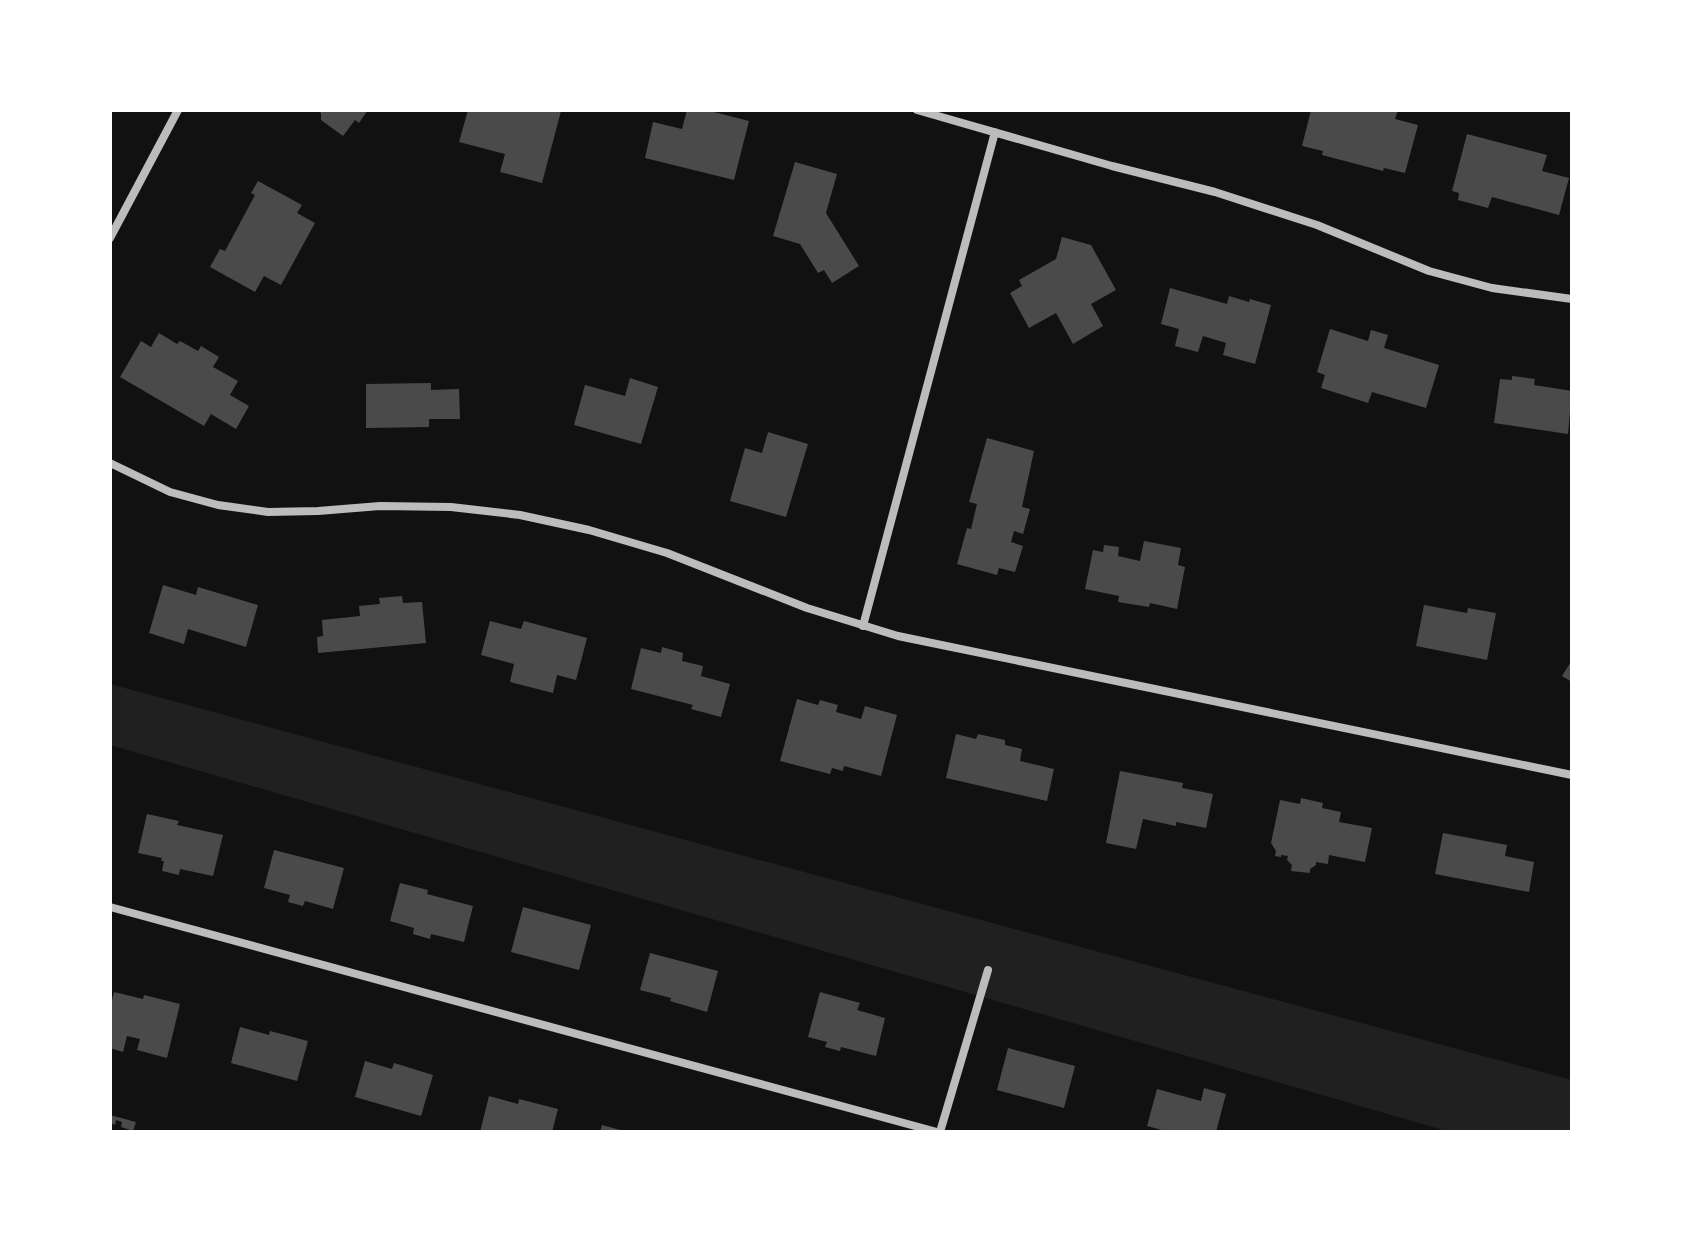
<svg xmlns="http://www.w3.org/2000/svg" width="1682" height="1242" font-family="'Fira Sans',sans-serif">
	<style>
		.green { fill: #202020 }
		.building { fill: #4a4a4a }
		.lines { fill: none; stroke-linecap: round; stroke-linejoin: round }
		.minor { stroke: #bcbcbc; stroke-width: 8 }
	</style>
	<rect width="100%" height="100%" fill="#111"/>
	<path class="green" d="M110 684 1572 1080V1132H1450L110 745Z"/>
	<path class="building" d="M317 110H368L359 123 355 120 343 136 321 120V113Z
		M468 110 561 111 542 183 500 172 505 154 459 142Z
		M687 110H706L749 121 734 180 645 158 653 122 682 129Z
		M1311 110H1398L1395 119 1418 125 1405 173 1384 168 1383 171 1322 155 1323 151 1302 146Z
		M1467 134 1547 155 1542 171 1569 178 1559 215 1492 197 1488 208 1458 200 1459 193 1452 191Z
		M795 162 837 174 826 213 859 266 832 283 824 270 818 273 800 244 773 236Z
		M258 181 302 205 297 213 315 223 281 285 264 276 255 292 210 267 220 249 225 251 255 195 251 193Z
		M1062 237 1091 245 1116 290 1091 304 1103 326 1073 344 1056 313 1029 328 1010 293 1022 286 1019 280 1056 259Z
		M1170 288 1227 304 1229 296 1249 302 1250 299 1271 305 1255 364 1223 355 1226 343 1203 336 1198 352 1175 346 1179 329 1161 324Z
		M1330 329 1368 341 1371 330 1388 335 1384 348 1439 365 1426 408 1372 392 1368 403 1321 388 1325 375 1317 372Z
		M159 333 177 344 180 341 198 351 201 346 219 357 213 367 238 381 230 395 249 406 236 429 211 414 204 426 120 377 141 341 151 347Z
		M1512 376 1535 379 1534 385 1572 391 1568 434 1494 423 1500 379 1512 380Z
		M630 378 658 387 641 444 574 425 585 385 625 396Z
		M431 383V390L459 389 460 419H429V427L366 428V384Z
		M768 432 808 444 786 517 730 501 745 448 762 453Z
		M987 438 1034 451 1022 507 1030 509 1023 534 1014 531 1011 542 1023 546 1015 572 999 568 997 575 957 564 967 528 971 529 977 504 969 502Z
		M1144 541 1181 548 1178 565 1185 567 1177 609 1150 603 1149 607 1118 602 1119 596 1085 589 1093 550 1103 552 1104 545 1119 547 1118 556 1140 561Z
		M163 585 196 595 198 587 258 605 246 647 188 629 184 644 149 633Z
		M402 596 403 603 422 602 426 643 318 653 317 637 323 636 322 620 360 616 359 606 380 604 379 598Z
		M1424 605 1467 613 1468 608 1496 613 1487 660 1416 646Z
		M490 621 521 629 524 621 587 638 576 680 557 675 553 693 510 682 514 664 481 655Z
		M662 647 683 653 682 661 703 666 701 676 730 684 721 717 691 709 693 705 631 689 641 648 661 653Z
		M1572 660V682L1562 676Z
		M797 699 818 705 820 700 838 705 836 712 861 719 865 706 897 715 881 776 844 766 843 771 832 768 830 774 780 761Z
		M956 734 976 739 978 734 1005 740V745L1022 749 1020 761 1054 769 1047 801 946 778Z
		M1120 771 1183 783 1182 788 1213 794 1206 828 1176 822V826L1143 819 1136 849 1106 843Z
		M1301 798 1323 803 1322 808 1341 812 1339 822 1372 828 1365 862 1329 855 1328 864 1316 862V865L1310 869V873L1291 871 1292 865 1287 860 1288 856 1281 855V857L1275 856 1276 851 1271 843 1280 800 1300 804Z
		M147 814 179 821 177 825 223 835 213 876 180 869 179 875 162 871 164 861H161L162 858 138 853Z
		M1443 833 1507 845 1505 856 1534 862 1529 892 1435 874Z
		M274 850 344 868 333 909 305 901 303 906 288 902 290 895 264 888Z
		M400 883 428 890 427 894 473 906 464 942 431 934 430 939 413 934 414 928 390 921Z
		M523 907 591 925 579 970 511 952Z
		M650 953 718 971 707 1012 670 1001 671 998 640 990Z
		M114 992 143 999 144 995 180 1004 167 1058 137 1050 140 1039 127 1036 123 1052 110 1048V1008Z
		M820 992 860 1003 857 1010 885 1018 876 1056 841 1047 840 1051 825 1047 827 1042 808 1037Z
		M240 1027 269 1035 270 1031 308 1041 297 1081 231 1063Z
		M1008 1048 1075 1066 1064 1108 997 1090Z
		M365 1061 392 1069 394 1063 433 1075 421 1116 355 1097Z
		M1204 1088 1226 1094 1216 1132H1169L1147 1126 1157 1089 1201 1101Z
		M489 1096 518 1104 519 1099 558 1109 552 1132H480Z
		M110 1115 136 1122 133 1131 121 1127 122 1122 116 1120 115 1125 110 1123Z
		M602 1125 624 1131V1132H600Z"/>
	<g class="lines">
		<path class="minor" d="M917 110 1112 166 1215 192 1317 225 1429 271 1492 288 1572 299
			M110 238 178 110
			M110 463 170 492 218 505 268 512 318 511 380 506 451 507 520 515 589 530 667 553 807 608 898 636 1572 775
			M863 626 995 132
			M110 907 937 1132
			M940 1132 988 970"/>
	</g>
	<rect width="1682" height="1242" fill="none" stroke="#ffffff" stroke-width="224"/>
</svg>
